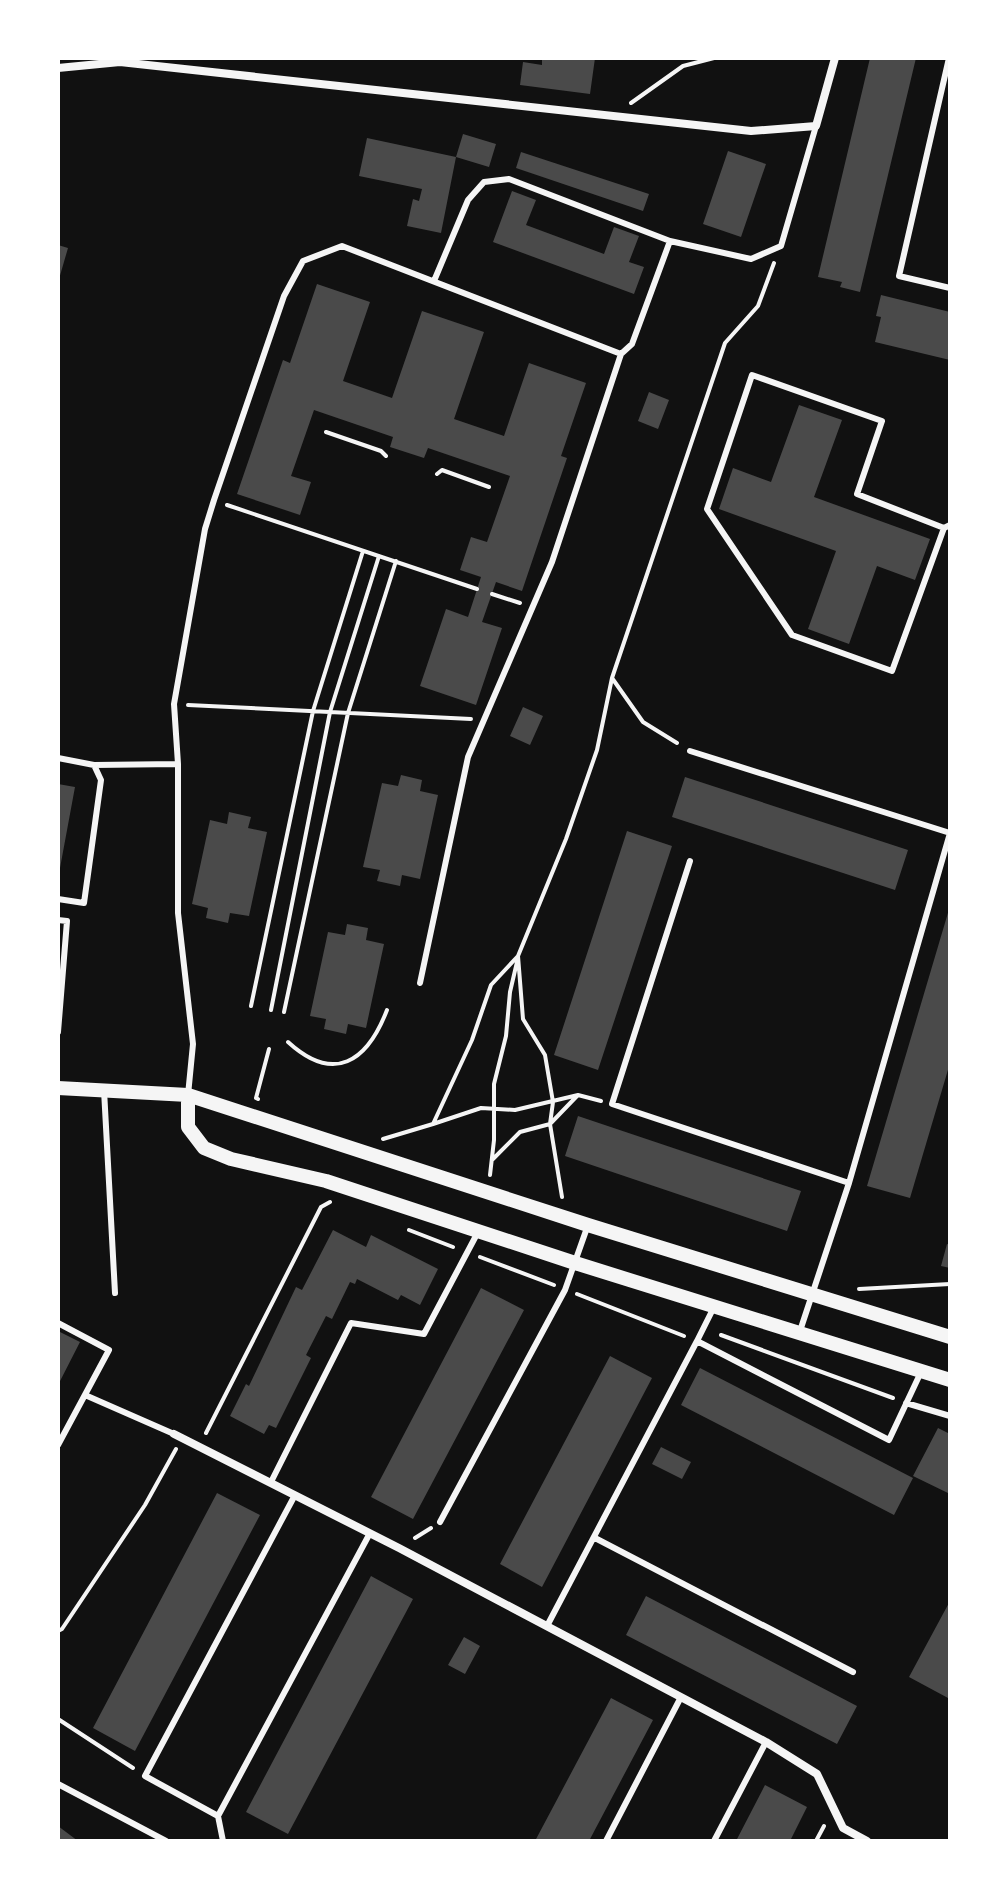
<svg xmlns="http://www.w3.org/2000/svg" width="1008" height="1899" font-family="Commissioner,sans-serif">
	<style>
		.building { fill: #4a4a4a }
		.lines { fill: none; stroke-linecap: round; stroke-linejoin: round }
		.path { stroke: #f5f5f5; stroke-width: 4 }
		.service { stroke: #f5f5f5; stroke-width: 6 }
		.minor { stroke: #f5f5f5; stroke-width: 8 }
		.tertiary { stroke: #f5f5f5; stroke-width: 14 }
	</style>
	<rect width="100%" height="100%" fill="#111"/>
	<path class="building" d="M542 58H595L590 94 520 85 523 62 542 65Z
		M870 58H916L860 292 840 287 842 282 818 277Z
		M463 134 496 144 489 167 456 157Z
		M367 138 456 157 441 233 407 226 413 199 419 201 422 189 359 176Z
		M728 151 766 164 741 237 703 224Z
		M521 152 649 194 643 211 516 168Z
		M512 191 536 200 526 225 604 254 614 227 639 236 629 262 644 267 634 294 493 242Z
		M58 245 68 248 59 279H58Z
		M317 284 370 302 343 381 392 398 422 311 484 332 454 419 504 436 529 363 586 383 561 456 567 458 522 591 496 582 482 622 502 628 476 705 420 686 446 609 468 617 481 577 460 570 471 537 487 542 510 476 428 448 424 458 390 447 393 437 314 410 291 476 311 482 300 515 237 494 283 360 290 363Z
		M881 295 950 312V360L875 342 881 317 876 316Z
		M649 392 669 400 658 429 638 421Z
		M799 405 842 420 814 497 930 539 915 580 877 566 849 644 808 629 836 551 719 509 733 468 771 482Z
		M523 707 543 716 530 745 510 736Z
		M401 775 422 780 420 791 438 795 420 879 402 875 400 886 377 881 380 870 363 867 382 783 398 786Z
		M685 777 908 850 895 890 672 817Z
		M58 784 75 787 60 868H58Z
		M229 812 251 817 248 828 267 832 249 916 230 913 228 923 206 918 208 908 192 904 210 820 227 824Z
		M627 831 672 846 598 1070 554 1055Z
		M950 906V1063L910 1198 867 1186Z
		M347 924 368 928 366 940 384 944 366 1028 348 1024 346 1034 324 1029 326 1019 310 1016 328 932 345 935Z
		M578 1116 801 1191 787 1231 565 1156Z
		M333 1230 366 1247 371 1235 438 1269 420 1305 401 1295 398 1300 357 1279 355 1284 350 1282 332 1319 326 1316 306 1355 311 1358 276 1428 269 1425 264 1434 230 1416 246 1384 249 1386 296 1287 302 1290Z
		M947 1244 950 1245V1268L941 1266Z
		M481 1288 524 1310 413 1519 371 1497Z
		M58 1331 80 1342 58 1385Z
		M610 1356 652 1378 542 1587 500 1564Z
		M700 1368 913 1478 894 1515 681 1405Z
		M938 1428 950 1434V1494L913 1476Z
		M661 1447 691 1462 682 1479 652 1464Z
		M217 1493 260 1515 135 1751 93 1728Z
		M371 1576 413 1599 288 1834 246 1812Z
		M646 1596 857 1706 837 1744 626 1635Z
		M950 1601V1693L948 1698 909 1677Z
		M464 1637 480 1646 465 1674 448 1665Z
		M611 1698 653 1720 589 1841H535Z
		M765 1785 807 1807 790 1841H736Z
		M58 1826 78 1841H58Z"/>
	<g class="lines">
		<path class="path" d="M631 103 683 66 714 58
			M326 432 381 451 386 456
			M437 474 442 470 489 487
			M227 505 477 589
			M492 594 520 603
			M188 705 471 719
			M677 743 643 722 612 678 725 343 758 306 774 263
			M518 956 523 1019 545 1055 553 1102 550 1124 562 1197
			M251 1006 313 711 363 551
			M271 1010 330 712 379 556
			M284 1012 348 713 396 561
			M288 1042C334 1084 367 1062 387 1010
			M258 1099 256 1098 269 1049
			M433 1124 481 1108 515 1110 578 1095 601 1101
			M383 1139 433 1124 472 1040 491 985 518 956 566 839 597 750 612 678
			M493 1159 520 1132 550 1124 577 1096
			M490 1175 494 1140V1084L506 1036 510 992 517 962
			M409 1230 453 1247
			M480 1257 554 1285
			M859 1289 950 1284
			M577 1294 684 1336
			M721 1335 893 1398
			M206 1433 321 1207 330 1202
			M415 1538 431 1528
			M58 1631 62 1629 145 1505 176 1449
			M58 1719 133 1768
			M816 1841 824 1826"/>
		<path class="service" d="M949 58 899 276 950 288
			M434 281 468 200 484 182 509 179 670 241
			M621 354 632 344 670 241 751 259 781 246 816 126
			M944 528 892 671 792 635 707 509 752 375 882 421 857 494 944 528 950 525
			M690 751 950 833 849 1183 799 1334
			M58 758 94 765 178 764
			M690 861 612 1104 849 1183
			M58 899 84 903 101 780 94 765
			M58 920 67 921 58 1032
			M104 1090 115 1293
			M188 1095 193 1044 178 913V764L174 704 205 529 214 500 284 296 303 261 342 246 621 354 552 562 468 757 420 983
			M58 1323 109 1350 58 1445
			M697 1341 713 1309
			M85 1395 174 1434
			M906 1403 950 1416
			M271 1482 351 1323 424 1334 478 1232
			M440 1522 565 1290 588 1225
			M595 1538 853 1672
			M547 1626 697 1341 889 1440 921 1372
			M58 1784 166 1841
			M218 1816 145 1776 295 1495
			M223 1841 218 1816 370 1533
			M606 1841 681 1697
			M714 1841 766 1742"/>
		<path class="minor" d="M58 68 120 62 751 131 816 126 835 58
			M174 1434 399 1548 766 1742 817 1774 843 1828 867 1841"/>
		<path class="tertiary" d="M58 1088 188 1095 588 1225 950 1337
			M188 1095V1127L204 1148 231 1159 326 1181 575 1263 950 1380"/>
	</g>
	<rect width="1008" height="1899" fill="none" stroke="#ffffff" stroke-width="120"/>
</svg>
